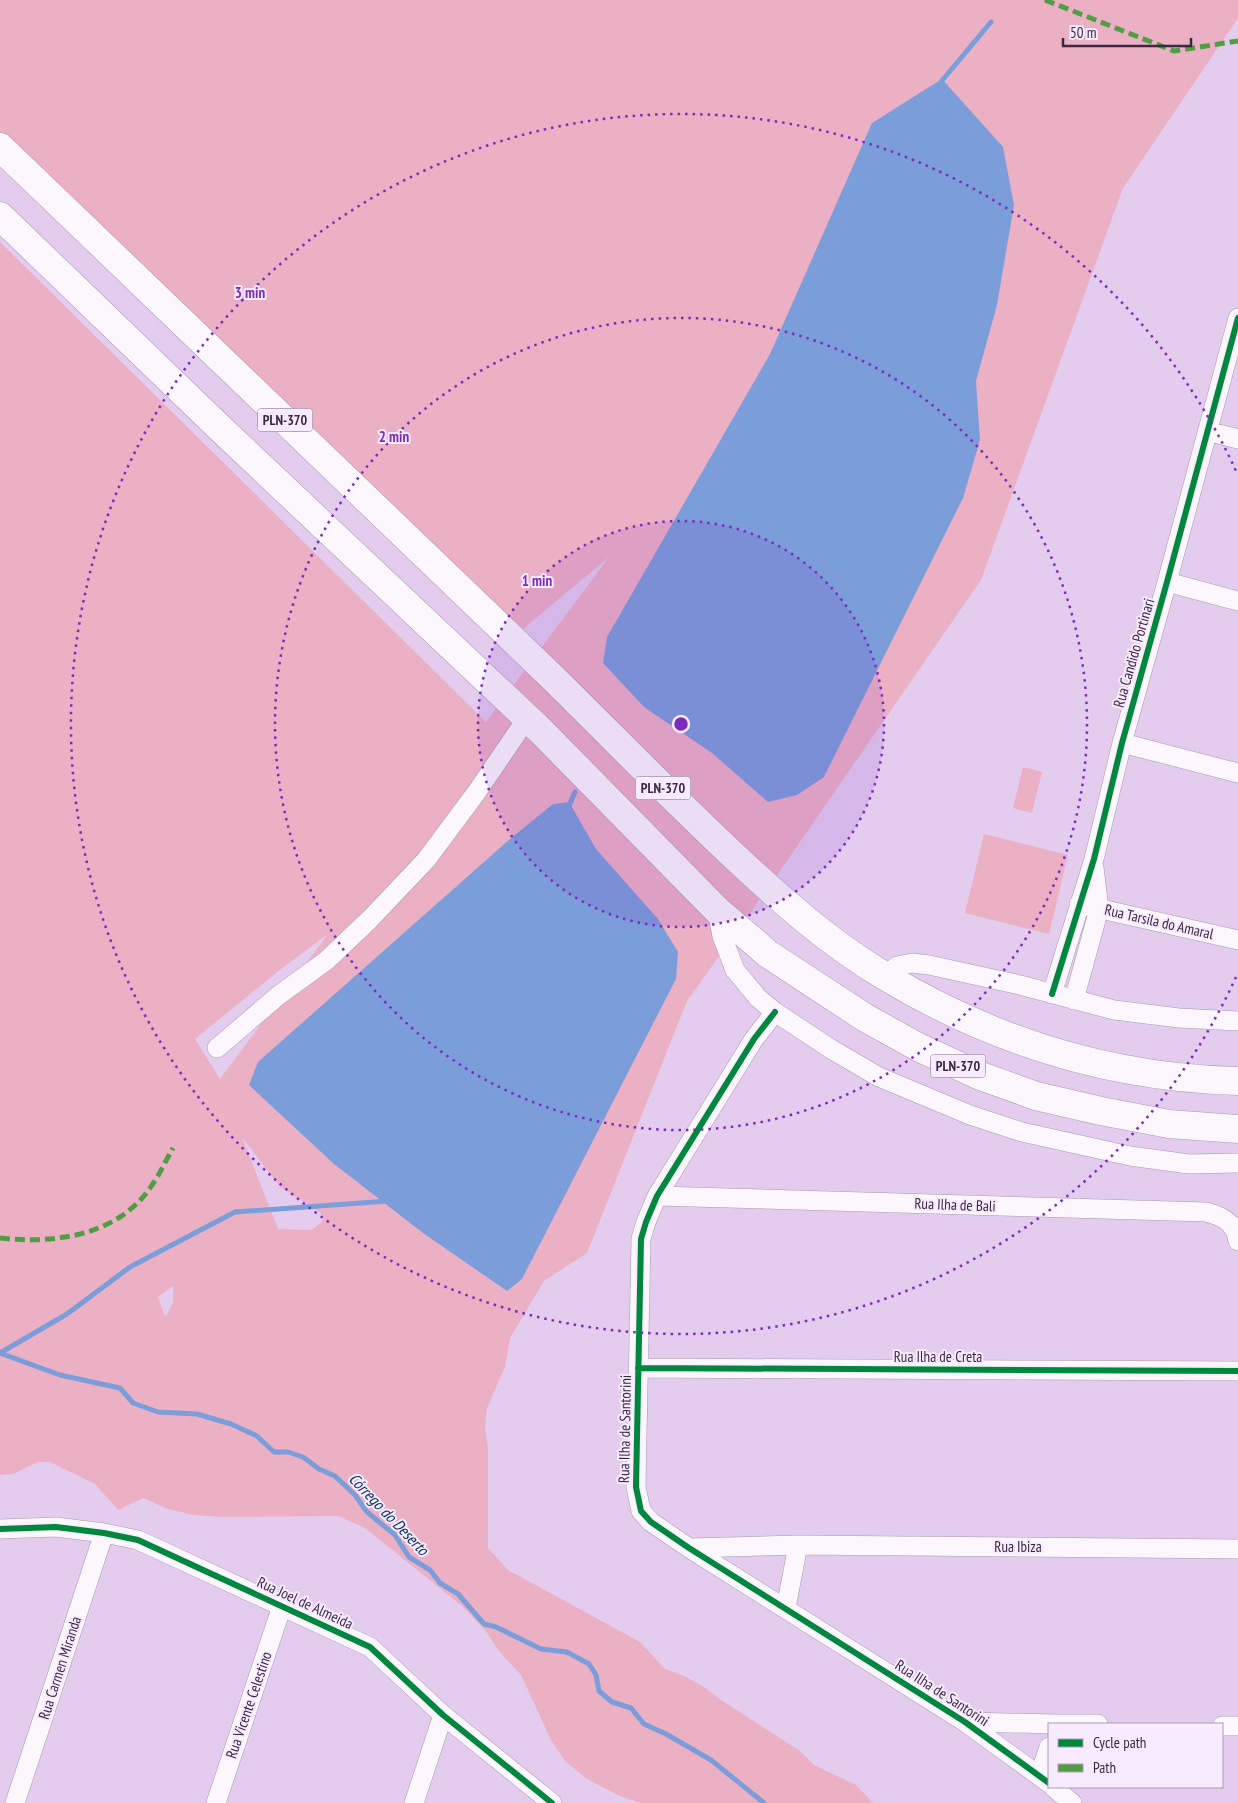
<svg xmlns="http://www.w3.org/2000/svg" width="1238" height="1803" font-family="'PT Sans Narrow',sans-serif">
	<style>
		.green { fill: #ebb0c4; fill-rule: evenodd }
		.water { fill: #7b9eda }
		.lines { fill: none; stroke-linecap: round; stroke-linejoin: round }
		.stream { stroke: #7b9eda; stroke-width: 5 }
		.minor-casing { stroke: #a998b2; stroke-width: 20 }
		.primary-casing { stroke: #a998b2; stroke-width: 29 }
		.minor { stroke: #fbf7fc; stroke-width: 19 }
		.primary { stroke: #fbf7fc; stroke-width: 28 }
		.quiet { stroke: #529c46; stroke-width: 5; stroke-dasharray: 10 5; stroke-linecap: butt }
		.cycleway-casing { stroke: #f8ebff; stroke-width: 9 }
		.cycleway { stroke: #00873e; stroke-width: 6 }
		.ring { fill: none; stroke: #7b2cbf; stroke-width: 2.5; stroke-dasharray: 2.5 5 }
		.labels { text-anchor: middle; stroke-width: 4; stroke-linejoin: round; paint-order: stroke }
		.shield { fill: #f8ebff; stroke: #73637b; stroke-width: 1 }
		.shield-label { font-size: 14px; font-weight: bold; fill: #3a2943 }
		.street-label { font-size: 15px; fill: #3a2943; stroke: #f8ebff }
		.water-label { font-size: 16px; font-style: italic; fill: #093563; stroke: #f8ebff }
		.centre { fill: #7b2cbf; stroke: #f8ebff; stroke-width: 2.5 }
		.ring-label { font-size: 15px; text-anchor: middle; font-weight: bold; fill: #7b2cbf; stroke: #f8ebff; stroke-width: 4; stroke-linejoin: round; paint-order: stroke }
	</style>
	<rect width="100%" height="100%" fill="#e3ccee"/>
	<path class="green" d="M0 0H1238V18L1123 188 981 580 782 868 687 1001 587 1253 544 1281 510 1338 505 1367 487 1408 485 1427 488 1449V1548L508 1570 640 1642 665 1669 684 1676 704 1687 718 1698 800 1751 814 1765 856 1785 873 1803H641L620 1796 587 1779 565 1761 551 1740 521 1675 499 1651 485 1630 462 1606 365 1528 338 1516 223 1517 194 1515 168 1509 143 1498 118 1510 95 1484 50 1462H38L13 1474 0 1475V242L486 722 609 557 512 638 0 148ZM328 934 220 1079 195 1039 281 969ZM242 1137 280 1187 321 1213 324 1220 312 1230 278 1229ZM173 1286V1302L167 1315H164L158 1297Z
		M1023 767 1042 772 1032 813 1013 808Z
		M984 834 1068 855 1049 934 965 913Z"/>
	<path class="water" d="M942 79 1003 147 1014 205 997 305 976 381 980 440 963 498 824 777 797 795 768 802 712 753 644 707 603 663 607 637 770 354 872 123Z
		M569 802 596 849 658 919 678 952 676 979 522 1279 507 1291 423 1233 334 1164 249 1085 258 1062 510 839 553 804Z"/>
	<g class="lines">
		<path class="stream" d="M940 83 991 22
			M568 808 575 792
			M0 1353 60 1375 120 1388 133 1403 158 1412 197 1414 231 1424 257 1436 274 1452H288L303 1457 319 1469 335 1476 355 1495 367 1512 395 1535 409 1557 430 1570 440 1583 458 1594 484 1624 496 1627 541 1649 567 1652 589 1664 596 1675 599 1691 612 1702 631 1708 644 1724 666 1734 711 1760 764 1803
			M0 1353 67 1314 130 1267 235 1212 388 1201"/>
		<g class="minor-casing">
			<path id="minor" d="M1207 431 1238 439
				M1167 582 1238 601
				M1122 743 1238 773
				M1079 904 1238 940
				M717 910 722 936 735 970 758 998 775 1012 831 1049 879 1077 970 1115 1022 1132 1130 1156 1189 1164 1238 1163
				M885 977 897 966 912 963 929 965 1020 985 1114 1010 1179 1018 1238 1021
				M1052 994 1094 859 1122 743 1167 582 1238 318
				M1074 1000 1099 909 1094 867
				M775 1012 754 1039 657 1196 646 1222 641 1239 636 1487 641 1511 651 1522 689 1548 965 1722 1049 1783
				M217 1048 279 995 327 960 370 919 426 860 476 793 528 717
				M657 1196 1206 1212C1222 1216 1236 1223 1238 1241
				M638 1368 1238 1371
				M0 1529 56 1527 104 1533 138 1540 370 1647 443 1715 552 1803
				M798 1545 1238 1549
				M689 1548 798 1545 786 1608
				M965 1722 1056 1724
				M1056 1724H1098
				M1222 1726H1238
				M1040 1775 1049 1747
				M1053 1787 1072 1803
				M15 1803 104 1533
				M216 1803 282 1606
				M414 1803 443 1715"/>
		</g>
		<g class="primary-casing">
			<path id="primary" d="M0 147C184 324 369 500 552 677 613 737 672 798 734 856 781 900 828 942 883 975 992 1041 1110 1078 1238 1081
				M0 216 222 430 541 731 717 910 768 954 864 1017 918 1047 978 1075 1036 1096 1101 1111 1169 1124 1238 1129"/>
		</g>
		<use href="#minor" class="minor"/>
		<use href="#primary" class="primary"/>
		<path class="quiet" d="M1045 0 1174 51 1238 41
			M0 1238C55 1244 119 1236 152 1185 160 1174 166 1160 173 1148"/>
		<g class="cycleway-casing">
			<path id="cycleway" d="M1052 994 1094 859 1122 743 1167 582 1238 318
				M775 1012 754 1039 657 1196 646 1222 641 1239 636 1487 641 1511 651 1522 689 1548 965 1722 1049 1783
				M638 1368 1238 1371
				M0 1529 56 1527 104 1533 138 1540 370 1647 443 1715 552 1803"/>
		</g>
		<use href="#cycleway" class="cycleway"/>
	</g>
	<circle cx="681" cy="724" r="203" fill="#7b2cbf" fill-opacity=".12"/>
	<g class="ring">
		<circle cx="681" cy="724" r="203"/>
		<circle cx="681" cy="724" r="406"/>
		<path d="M1236 977A610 610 0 1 1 1236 471"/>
	</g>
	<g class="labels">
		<g class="shield">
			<rect x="257.5" y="408.5" width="55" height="23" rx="4"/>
			<rect x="635.5" y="776.5" width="55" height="23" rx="4"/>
			<rect x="930.5" y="1054.5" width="55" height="23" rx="4"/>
		</g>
		<g class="shield-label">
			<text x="285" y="425">PLN-370</text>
			<text x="663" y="793">PLN-370</text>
			<text x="958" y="1071">PLN-370</text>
		</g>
		<g class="street-label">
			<text transform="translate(1134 653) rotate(-74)" y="5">Rua Candido Portinari</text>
			<text transform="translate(1159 922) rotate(13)" y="5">Rua Tarsila do Amaral</text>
			<text transform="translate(955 1205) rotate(2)" y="5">Rua Ilha de Bali</text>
			<text x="938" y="1362">Rua Ilha de Creta</text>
			<text transform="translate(625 1429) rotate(-89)" y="5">Rua Ilha de Santorini</text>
			<text x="1018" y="1552">Rua Ibiza</text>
			<text transform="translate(305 1603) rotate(25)" y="5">Rua Joel de Almeida</text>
			<text transform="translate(60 1668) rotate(-72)" y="5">Rua Carmen Miranda</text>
			<text transform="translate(942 1693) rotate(33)" y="5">Rua Ilha de Santorini</text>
			<text transform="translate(249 1705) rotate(-71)" y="5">Rua Vicente Celestino</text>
		</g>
		<g class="water-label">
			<text transform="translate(389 1514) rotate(46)" y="6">Córrego do Deserto</text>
		</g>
	</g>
	<circle cx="681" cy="724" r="8" class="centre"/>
	<g class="ring-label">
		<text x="250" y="298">3 min</text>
		<text x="394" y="442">2 min</text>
		<text x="537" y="586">1 min</text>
	</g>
	<rect x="1048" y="1723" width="175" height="65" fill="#f8ebff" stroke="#ac9db4"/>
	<rect x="1058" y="1739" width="25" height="8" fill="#00873e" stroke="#ac9db4"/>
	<text x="1093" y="1748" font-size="15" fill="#3a2943">Cycle path</text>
	<rect x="1058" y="1764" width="25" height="8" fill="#529c46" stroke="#ac9db4"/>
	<text x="1093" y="1773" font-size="15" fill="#3a2943">Path</text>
	<path d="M1063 38v8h128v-8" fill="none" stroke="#3a2943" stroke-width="2.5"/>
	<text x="1070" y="38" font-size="15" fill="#3a2943" stroke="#f8ebff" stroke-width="4" paint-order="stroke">50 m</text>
</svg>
